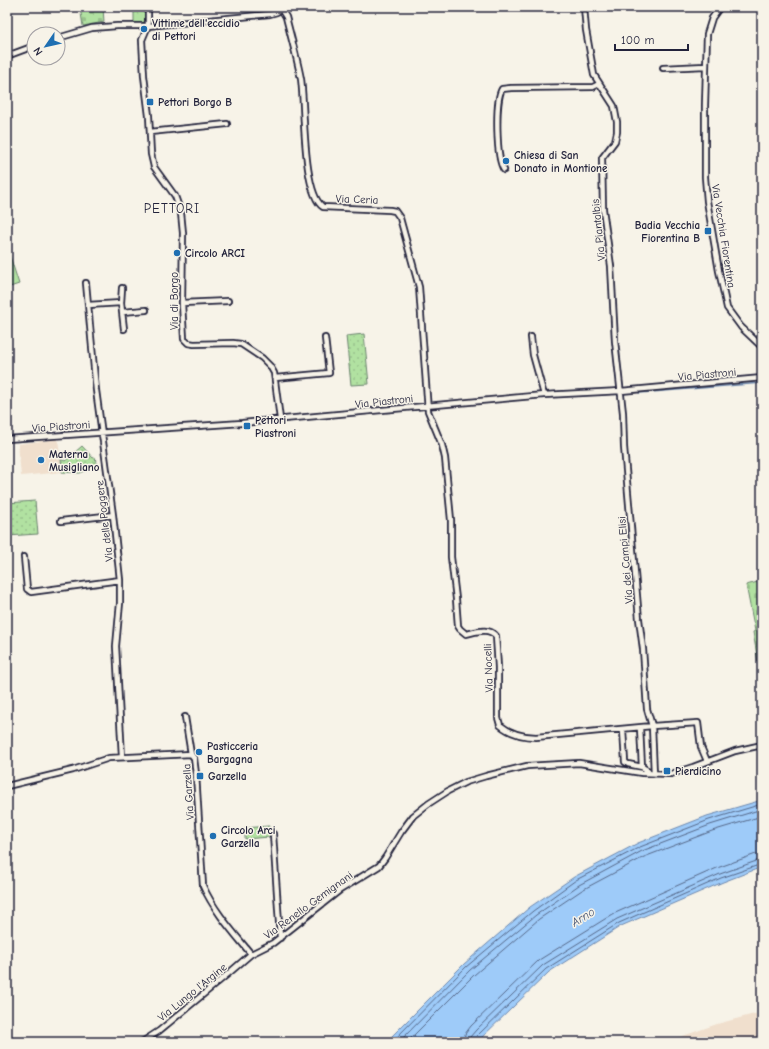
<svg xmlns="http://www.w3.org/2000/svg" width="769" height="1049" font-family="'Comic Neue',sans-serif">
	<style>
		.built { fill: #f0dfcd }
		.grass { fill: url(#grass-dots); stroke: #6a826e }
		.cemetery { fill: url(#cemetery-stones); stroke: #6a826e }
		.park { fill: url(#park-crowns); stroke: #6a826e }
		.pitch { fill: #b1e1a1; stroke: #6a826e }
		.water { fill: #9ecbf9; stroke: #6c87ad }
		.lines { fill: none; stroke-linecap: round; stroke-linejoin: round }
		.shore { stroke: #546687; stroke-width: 1 }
		.stream { stroke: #6c87ad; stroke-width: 1.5 }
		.minor-casing { stroke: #22223b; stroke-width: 8 }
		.minor { stroke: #f7f3e8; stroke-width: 4.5 }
		.poi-dot { fill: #1f6fb2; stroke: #f7f3e8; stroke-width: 1.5 }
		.labels { text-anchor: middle; stroke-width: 3; stroke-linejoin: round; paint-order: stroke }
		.poi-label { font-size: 11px; font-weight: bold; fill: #22223b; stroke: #f7f3e8; text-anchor: start }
		.street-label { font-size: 11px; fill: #22223b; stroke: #f7f3e8 }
		.water-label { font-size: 12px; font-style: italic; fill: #475574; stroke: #f7f3e8 }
		.quarter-label { font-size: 13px; letter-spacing: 1px; fill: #22223b; stroke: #f7f3e8 }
	</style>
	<defs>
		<pattern id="grass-dots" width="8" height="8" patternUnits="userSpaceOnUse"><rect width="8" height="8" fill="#b1e1a1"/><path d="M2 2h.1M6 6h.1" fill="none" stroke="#98c18c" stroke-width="1.8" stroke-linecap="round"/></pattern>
		<pattern id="cemetery-stones" width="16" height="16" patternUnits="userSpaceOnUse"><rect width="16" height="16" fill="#b1e1a1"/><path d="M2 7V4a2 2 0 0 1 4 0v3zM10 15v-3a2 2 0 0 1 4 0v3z" fill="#98c18c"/></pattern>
		<pattern id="park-crowns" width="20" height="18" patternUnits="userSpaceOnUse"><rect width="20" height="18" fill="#b1e1a1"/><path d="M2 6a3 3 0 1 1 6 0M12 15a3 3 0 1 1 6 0" fill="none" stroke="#98c18c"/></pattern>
	</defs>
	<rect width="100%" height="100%" fill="#f7f3e8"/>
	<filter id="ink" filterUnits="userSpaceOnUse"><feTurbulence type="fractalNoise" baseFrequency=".025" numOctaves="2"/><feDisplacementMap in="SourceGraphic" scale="8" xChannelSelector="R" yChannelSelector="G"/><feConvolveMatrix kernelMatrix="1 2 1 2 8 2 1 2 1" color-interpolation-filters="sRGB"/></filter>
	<g filter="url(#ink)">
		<path class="built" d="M58 439 62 472 21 476 18 444Z
			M762 1012V1042H666L717 1024Z"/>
		<path class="grass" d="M364 334 369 384 351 385 346 336Z
			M82 446 93 458 95 457 97 466 80 473 62 472 61 459 65 461Z
			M35 501 38 534 7 536V503Z"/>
		<path class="cemetery" d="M80 7H103L104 22 83 26Z
			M762 581V669L760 661 758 662 753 632 755 631 746 585Z"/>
		<path class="park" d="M134 7H146L145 24 134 25Z"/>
		<path class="pitch" d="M7 247 19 284 7 288Z
			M269 826 270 837 245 839V828Z"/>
		<path class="water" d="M762 800V867L723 882 621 926 549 972 477 1042H386L464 964 530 907 574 877 638 843 707 816Z"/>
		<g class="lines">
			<path class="shore" d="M392 1042 466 967 533 911 576 880 640 847 709 820 762 804
				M399 1042 470 970 536 915 579 885 642 851 710 825 762 809
				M407 1042 474 975 539 919 582 890 644 857 712 831 762 816
				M464 1042 465 1034 471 1026 539 960 613 914 717 868 756 854 762 853
				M470 1042V1037L476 1030 543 965 617 919 720 874 762 859
				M475 1042V1038L480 1033 546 969 619 923 721 878 762 864"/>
			<path class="stream" d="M639 393 762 383"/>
			<g class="minor-casing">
				<path id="minor" d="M148 7V26L142 40 144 76 149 116 151 154 154 167 175 196 181 213 183 233 182 303 184 339 188 343 194 344 233 343 241 344 262 358 270 366 274 373 280 419
					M584 7 586 30 594 75 614 106 617 122V132L615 141 602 158 603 209 611 266 615 341 623 413 624 447 639 619 643 649 647 709 652 726 654 774
					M720 7 712 18 707 34 705 105V177L707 201 719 271 727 308 741 327 762 347
					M281 9 286 17C291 37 297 58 301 79 305 106 302 193 323 207L390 210 395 211 400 218 419 287 428 411 442 445 445 458 451 520V557L456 599 458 626 460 629 466 634C476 632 488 627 496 636L498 667V718L500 725C511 734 522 737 536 737L652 726 698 723 701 747 707 761
					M58 38 92 28 117 26H148L270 14 277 12 282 7
					M7 56 34 46
					M663 68 705 66
					M150 132 227 124
					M504 170C496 159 495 100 502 89L511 88 593 87 599 84
					M86 283 96 390 113 515 120 580V603L116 646 122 757
					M122 288 121 303 124 329
					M182 303 228 301
					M88 305 121 303
					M122 312 146 310
					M531 337 533 355 544 395
					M275 378 329 373 325 338
					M7 439 242 423 544 395 621 391 762 378
					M61 521 113 515
					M24 557 27 589 31 592 120 580
					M185 717 191 754
					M640 728 642 767 647 770 649 773
					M623 730 625 762 628 764 642 767
					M7 786 73 770 109 758 191 754 194 758 196 774 203 886C214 911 234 933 251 954
					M273 834 280 938
					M142 1042 159 1031 229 973 251 954 273 943 340 890 379 866 385 858 401 832 413 816 428 804 448 791 466 782 486 776 527 766 579 763 642 773 671 774 693 767 735 751 762 745"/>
			</g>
			<use href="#minor" class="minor"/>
		</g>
	</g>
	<g class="poi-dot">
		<circle cx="144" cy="29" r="4"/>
		<rect x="146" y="98" width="8" height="8" rx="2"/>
		<circle cx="506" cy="161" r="4"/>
		<rect x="704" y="227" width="8" height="8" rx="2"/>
		<circle cx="177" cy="253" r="4"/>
		<rect x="243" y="422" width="8" height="8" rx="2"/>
		<circle cx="41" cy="460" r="4"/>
		<circle cx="199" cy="752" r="4"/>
		<rect x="663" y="767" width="8" height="8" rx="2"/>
		<rect x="196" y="772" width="8" height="8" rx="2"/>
		<circle cx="213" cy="836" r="4"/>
	</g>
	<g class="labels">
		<g class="poi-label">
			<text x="152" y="27">Vittime dell'eccidio<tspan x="152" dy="13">di Pettori</tspan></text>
			<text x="158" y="106">Pettori Borgo B</text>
			<text x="514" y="159">Chiesa di San<tspan x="514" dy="13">Donato in Montione</tspan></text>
			<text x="700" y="229" text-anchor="end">Badia Vecchia<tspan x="700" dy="13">Fiorentina B</tspan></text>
			<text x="185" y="257">Circolo ARCI</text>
			<text x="255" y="424">Pettori<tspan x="255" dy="13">Piastroni</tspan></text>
			<text x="49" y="458">Materna<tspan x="49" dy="13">Musigliano</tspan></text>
			<text x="207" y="750">Pasticceria<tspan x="207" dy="13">Bargagna</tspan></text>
			<text x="675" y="775">Pierdicino</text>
			<text x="208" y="780">Garzella</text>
			<text x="221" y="834">Circolo Arci<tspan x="221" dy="13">Garzella</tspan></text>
		</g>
		<g class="street-label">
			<text transform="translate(357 199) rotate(2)" y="4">Via Ceria</text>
			<text transform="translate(598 230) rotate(-96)" y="4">Via Piantalbis</text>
			<text transform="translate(724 236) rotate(81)" y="4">Via Vecchia Fiorentina</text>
			<text transform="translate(174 301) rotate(-90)" y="4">Via di Borgo</text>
			<text transform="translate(707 374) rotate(-5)" y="4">Via Piastroni</text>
			<text transform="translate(384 401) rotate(-6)" y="4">Via Piastroni</text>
			<text transform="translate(61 426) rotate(-4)" y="4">Via Piastroni</text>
			<text transform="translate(104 521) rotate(-97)" y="4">Via delle Poggere</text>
			<text transform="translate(625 560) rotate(-95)" y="4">Via dei Campi Elisi</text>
			<text transform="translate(488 668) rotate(-92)" y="4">Via Nocelli</text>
			<text transform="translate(188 792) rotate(-94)" y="4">Via Garzella</text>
			<text transform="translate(308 905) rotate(-36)" y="4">Via Renello Gemignani</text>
			<text transform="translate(192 992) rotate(-39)" y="4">Via Lungo l'Argine</text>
		</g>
		<g class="water-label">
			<text transform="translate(583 917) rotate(-32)" y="4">Arno</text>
		</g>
		<g class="quarter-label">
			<text x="172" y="213">PETTORI</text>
		</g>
	</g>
	<rect width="769" height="1049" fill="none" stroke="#f7f3e8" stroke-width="24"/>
	<rect x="12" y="12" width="745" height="1025" fill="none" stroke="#22223b" stroke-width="1.5" filter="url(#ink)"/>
	<g transform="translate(46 46) rotate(236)"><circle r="19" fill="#f7f3e8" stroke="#a29fa3"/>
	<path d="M0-3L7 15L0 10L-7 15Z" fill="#1f6fb2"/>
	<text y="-6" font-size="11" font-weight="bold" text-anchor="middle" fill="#22223b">N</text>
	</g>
	<path d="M615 44v6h73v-6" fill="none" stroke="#22223b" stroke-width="2"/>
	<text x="621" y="44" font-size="12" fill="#22223b" stroke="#f7f3e8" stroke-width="3" paint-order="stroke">100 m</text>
</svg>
